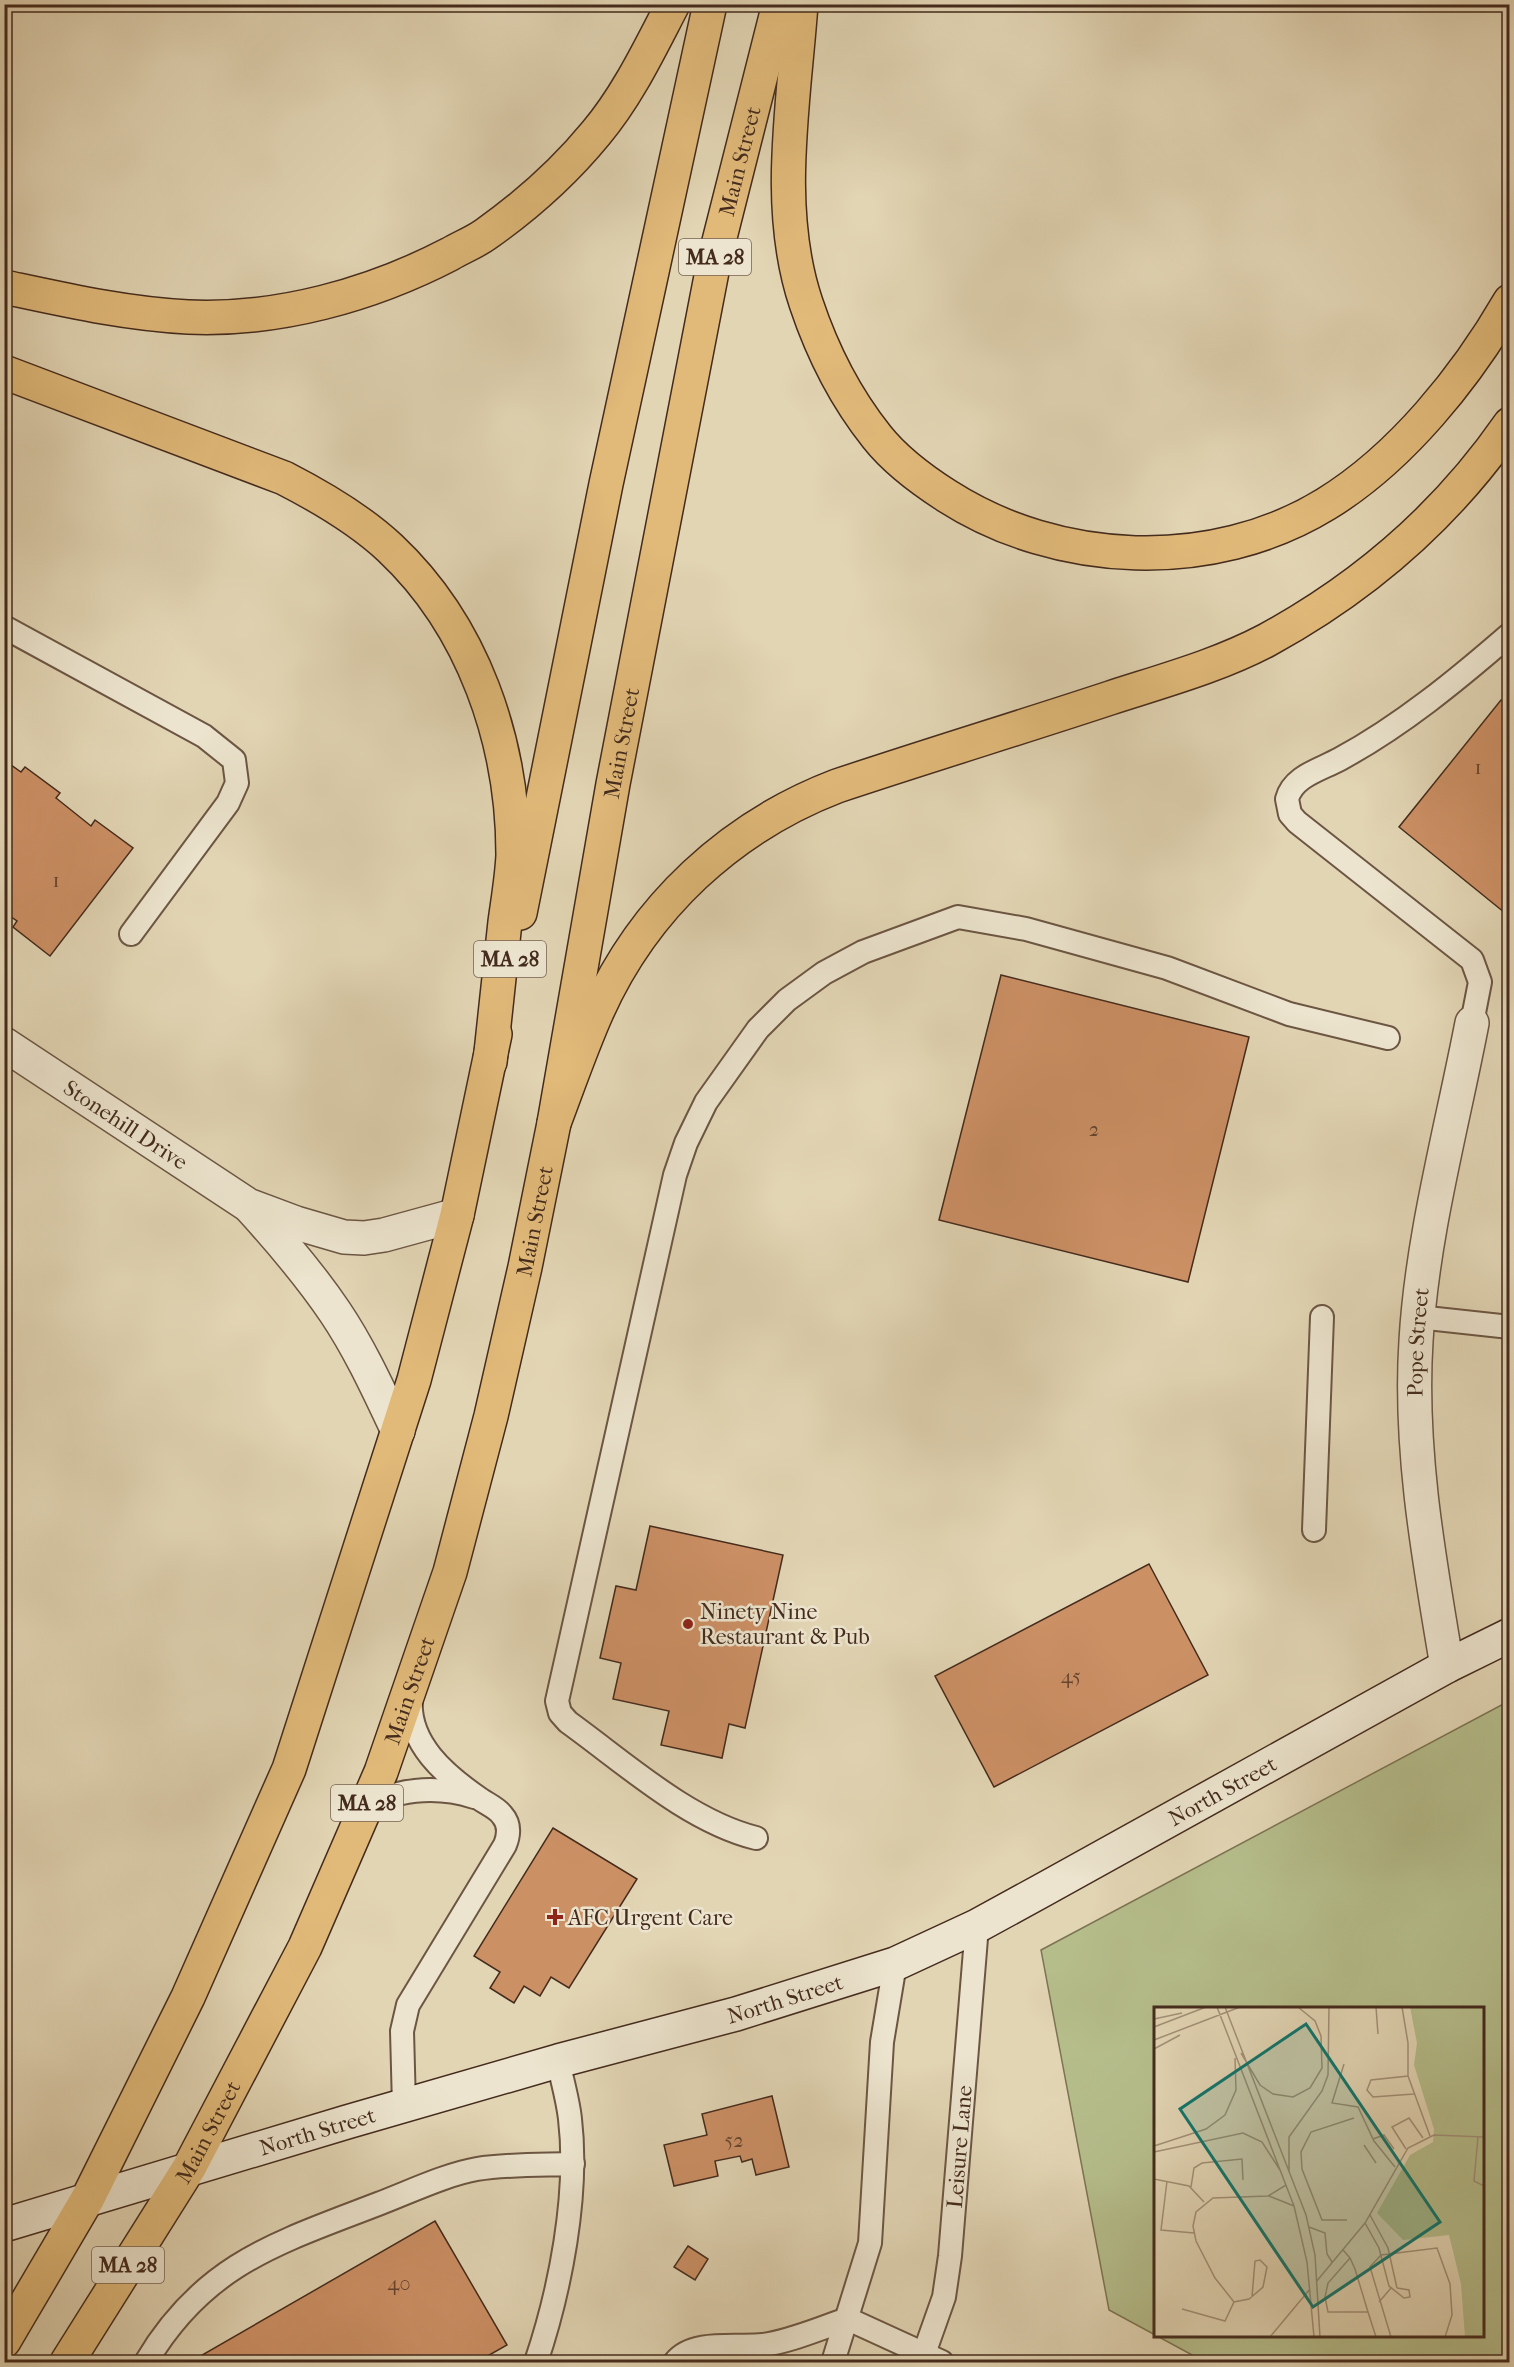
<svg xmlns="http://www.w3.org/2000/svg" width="1514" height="2367" font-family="'IM FELL French Canon',serif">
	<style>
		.green { fill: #b5bd8b; stroke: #7c7454; stroke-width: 1.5; fill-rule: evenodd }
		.building { fill: #cc9065; stroke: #442b1d; stroke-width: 1.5 }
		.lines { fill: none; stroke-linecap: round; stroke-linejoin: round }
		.lane-casing { stroke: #6c5643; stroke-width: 26 }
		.street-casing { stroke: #6c5643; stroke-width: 36 }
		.secondary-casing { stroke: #442b1d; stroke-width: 36 }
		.primary-casing { stroke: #442b1d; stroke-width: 36 }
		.highway-casing { stroke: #442b1d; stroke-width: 36 }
		.lane { stroke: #ece4ce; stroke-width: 22 }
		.street { stroke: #ece4ce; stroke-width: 33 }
		.secondary { stroke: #ece4ce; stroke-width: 33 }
		.primary { stroke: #e1ba7a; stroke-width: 33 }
		.highway { stroke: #e1ba7a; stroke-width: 33 }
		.poi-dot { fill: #8f2418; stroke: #ece4ce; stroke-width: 2 }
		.labels { text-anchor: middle; stroke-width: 5; stroke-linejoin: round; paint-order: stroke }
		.number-label { font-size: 20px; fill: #66442f }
		.shield { fill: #ece4ce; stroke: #766252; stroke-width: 1.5 }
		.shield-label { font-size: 21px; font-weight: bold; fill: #442b1d }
		.street-label { font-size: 22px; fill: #442b1d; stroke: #ece4ce }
		.poi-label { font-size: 22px; fill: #442b1d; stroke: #ece4ce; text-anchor: start }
		.inset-road { fill: none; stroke: #a39178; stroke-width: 1.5 }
		.view { fill: #0f766e; fill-opacity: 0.15; stroke: #0f766e; stroke-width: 3 }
		.inset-edge { fill: none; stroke: #442b1d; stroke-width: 3 }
	</style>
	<rect width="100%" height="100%" fill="#e2d5b4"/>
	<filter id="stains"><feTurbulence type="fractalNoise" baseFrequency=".00333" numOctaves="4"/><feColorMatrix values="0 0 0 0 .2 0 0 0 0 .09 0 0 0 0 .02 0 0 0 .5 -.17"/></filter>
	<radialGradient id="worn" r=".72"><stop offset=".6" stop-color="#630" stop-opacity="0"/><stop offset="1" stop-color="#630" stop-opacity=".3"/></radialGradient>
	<path class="green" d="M1509 1701V2362H1205L1109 2310 1041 1950ZM1156 2008H1482V2336H1156Z"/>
	<path class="building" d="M1501 700 1510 707V917L1399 827Z
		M4 760 21 772 25 767 60 793 56 798 91 826 95 820 133 848 50 956 13 927 17 921 4 912Z
		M1001 975 1249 1037 1188 1282 939 1220Z
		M650 1526 783 1555 745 1728 729 1724 722 1758 661 1745 669 1711 613 1699 621 1663 600 1658 616 1586 636 1590Z
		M1149 1564 1208 1675 994 1787 935 1676Z
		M553 1828 637 1879 569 1988 551 1977 540 1996 524 1986 514 2003 490 1988 500 1972 474 1956Z
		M772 2096 789 2167 756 2175 752 2159 742 2162 740 2156 715 2161 718 2176 674 2186 664 2145 707 2135 702 2114Z
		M435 2221 507 2345 477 2362H190Z
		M688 2246 708 2259 695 2280 674 2267Z"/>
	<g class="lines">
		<g class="lane-casing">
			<g id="lane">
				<path d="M4 627 204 736 234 760 237 783 228 803 131 934"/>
				<path d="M1472 1023 1480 982 1472 960 1297 822 1290 814 1287 799C1293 776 1320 770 1340 759 1401 726 1457 680 1510 634"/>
				<path d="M1418 1317 1510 1327"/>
				<path d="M1314 1530 1322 1317"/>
				<path d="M364 1814C388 1786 440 1786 474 1797"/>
				<path d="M756 1838C688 1821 625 1763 568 1722L560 1713 557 1701 675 1175 686 1143 706 1102 758 1029 787 1000 824 973 863 952 958 917 1026 929 1167 968 1289 1014 1388 1038"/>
				<path d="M404 2106 402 2031 408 2005 505 1845C509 1835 510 1824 502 1815 497 1808 487 1804 480 1799 445 1775 407 1743 411 1698"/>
				<path d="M146 2362C204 2264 277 2243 378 2204 407 2193 447 2174 477 2169 508 2164 541 2165 573 2164"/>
				<path d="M536 2362C560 2291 579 2195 570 2119 568 2100 562 2080 558 2061"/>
				<path d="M675 2362C693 2339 737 2348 763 2345 789 2342 823 2327 848 2319L942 2362"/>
				<path d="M833 2362 870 2243 882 2042 895 1964"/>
				<path id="s1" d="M921 2362 944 2297 950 2256 977 1926"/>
			</g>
		</g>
		<g class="street-casing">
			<g id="street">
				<path id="s2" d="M4 1044 248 1205 296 1223 344 1237 364 1238 384 1235 457 1215"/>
				<path d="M251 1208C281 1241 310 1275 335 1312 360 1349 379 1391 398 1431"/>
				<path id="s3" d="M1447 1666C1429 1559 1409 1449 1416 1341 1422 1236 1452 1127 1472 1023"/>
			</g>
		</g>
		<g class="secondary-casing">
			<g id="secondary">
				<path id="s4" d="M4 2225 347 2122 558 2061 736 2014 895 1964 977 1926 1041 1891 1447 1666 1510 1635"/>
			</g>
		</g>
		<g class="primary-casing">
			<g id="primary">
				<path d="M520 913 606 484 710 4"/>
				<path d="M4 2341 88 2198 188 1997 289 1769 414 1380 457 1215 495 1034"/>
				<path id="s5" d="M67 2362 189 2168 305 1947 381 1772 450 1572 491 1416 525 1267 554 1123 613 784 714 261 779 4"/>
			</g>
		</g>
		<g class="highway-casing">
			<path id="highway" d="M801 4C794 102 774 208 806 303 822 351 845 397 877 437 896 461 922 480 947 496 1058 567 1212 574 1326 504 1401 458 1466 377 1510 301
				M4 287C65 300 126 314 188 317 278 321 371 295 450 254 462 247 475 242 486 234 527 205 564 172 596 133 628 95 650 48 673 4
				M4 372 284 478C321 497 359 519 390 548 473 626 513 741 513 855 512 877 508 900 505 922 500 969 495 1015 490 1062
				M554 1123C568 1086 581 1048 597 1012 644 907 730 827 837 786 927 756 1019 728 1110 698 1162 681 1218 666 1267 640 1364 587 1447 515 1510 424"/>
		</g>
		<use href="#lane" class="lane"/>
		<use href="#street" class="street"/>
		<use href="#secondary" class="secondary"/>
		<use href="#primary" class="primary"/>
		<use href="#highway" class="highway"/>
	</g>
	<g class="poi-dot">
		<circle cx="688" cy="1624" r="6"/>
		<path d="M552 1908h6v6h6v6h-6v6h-6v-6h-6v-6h6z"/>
	</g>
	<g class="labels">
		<g class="number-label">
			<text x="1478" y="774">1</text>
			<text x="56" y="887">1</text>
			<text x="1094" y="1136">2</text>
			<text x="1071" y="1683">45</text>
			<text x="734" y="2147">52</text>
			<text x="399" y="2290">40</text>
		</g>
		<g class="shield">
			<rect x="679" y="239" width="72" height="36" rx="4.5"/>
			<rect x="474" y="941" width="72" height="36" rx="4.5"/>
			<rect x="331" y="1785" width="72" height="36" rx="4.5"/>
			<rect x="92" y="2247" width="72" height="36" rx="4.5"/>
		</g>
		<g class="shield-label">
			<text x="715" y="264">MA 28</text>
			<text x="510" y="966">MA 28</text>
			<text x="367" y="1810">MA 28</text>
			<text x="128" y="2272">MA 28</text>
		</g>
		<g class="street-label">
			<text dy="8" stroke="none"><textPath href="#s5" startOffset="2322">Main Street</textPath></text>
			<text dy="8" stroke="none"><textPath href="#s5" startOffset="1728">Main Street</textPath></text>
			<text dy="8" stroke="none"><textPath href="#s2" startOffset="146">Stonehill Drive</textPath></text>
			<text dy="8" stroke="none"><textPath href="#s5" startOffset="1242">Main Street</textPath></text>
			<text dy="8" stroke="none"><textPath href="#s3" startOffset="326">Pope Street</textPath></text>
			<text dy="8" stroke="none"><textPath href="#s5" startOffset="756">Main Street</textPath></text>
			<text dy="8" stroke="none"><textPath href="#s4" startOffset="1299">North Street</textPath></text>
			<text dy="8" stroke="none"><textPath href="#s4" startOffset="813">North Street</textPath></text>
			<text dy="8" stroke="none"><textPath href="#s4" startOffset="327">North Street</textPath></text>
			<text dy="8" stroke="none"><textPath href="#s5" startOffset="270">Main Street</textPath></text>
			<text dy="8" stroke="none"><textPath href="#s1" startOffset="220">Leisure Lane</textPath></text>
		</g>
		<g class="poi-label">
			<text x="700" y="1619">Ninety Nine<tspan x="700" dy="25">Restaurant &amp; Pub</tspan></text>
			<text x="568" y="1925">AFC Urgent Care</text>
		</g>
	</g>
	<g transform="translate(1154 2007)">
		<rect width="330" height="330" fill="#e2d5b4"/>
		<path d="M256 0H330V330H311L307 277 295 228 249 233 223 206 256 148 279 135 280 122 260 58 263 36Z" fill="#b5bd8b"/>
		<path class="inset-road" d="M63 0 140 199 153 255 160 330M71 0 152 208 161 248 166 330M222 0 224 27M248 0 254 36V69L217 73 213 83 219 90 260 87M0 12 28 6M0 20 52 0M0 33 86 0M0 42 26 28M87 46 106 78 119 87 139 90 156 81 168 61 167 29 161 14 144 0M190 57 178 96 204 100 220 134 241 160M254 69 276 129M324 130 320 174 330 179M219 132 230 128 240 142M210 138 222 156M0 139 52 122 71 108 82 83 81 51M252 142 238 120 255 111 269 131M0 145 89 126 108 135 126 163M135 165V130L168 84 174 68 175 0M0 172 35 179 50 195M13 174 7 223 40 226M37 180 40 161 48 156 88 152 89 173M115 189 140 199M216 208 234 241 243 281M193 213H168L148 162 147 145 157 125 200 111M211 216 225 241 235 279 250 291 256 290 255 283 243 281M155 220 171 226 173 247 178 255M189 243 196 251 201 262 214 305H174L171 290 174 276 196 251M162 275 211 216 254 141 280 128 330 130M80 295 61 271 42 234 39 219 42 205 59 191 114 189 132 178M225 295 237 281M28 302 71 314 80 295 95 292 109 280 113 260 106 253 101 254 98 290M214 305 222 330M116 330 156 282M237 330 216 260 227 248 283 241 296 277 298 308 291 330"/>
		<path class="view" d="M152 17 286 215 159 300 26 102Z"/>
		<rect width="330" height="330" class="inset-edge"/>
	</g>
	<rect width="1514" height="2367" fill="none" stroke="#e2d5b4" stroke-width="24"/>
	<rect x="6" y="6" width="1502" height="2355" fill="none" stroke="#442b1d" stroke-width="3"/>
	<rect x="12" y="12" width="1490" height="2343" fill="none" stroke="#442b1d" stroke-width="1.5"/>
	<rect width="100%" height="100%" filter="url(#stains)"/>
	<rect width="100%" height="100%" fill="url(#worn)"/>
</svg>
